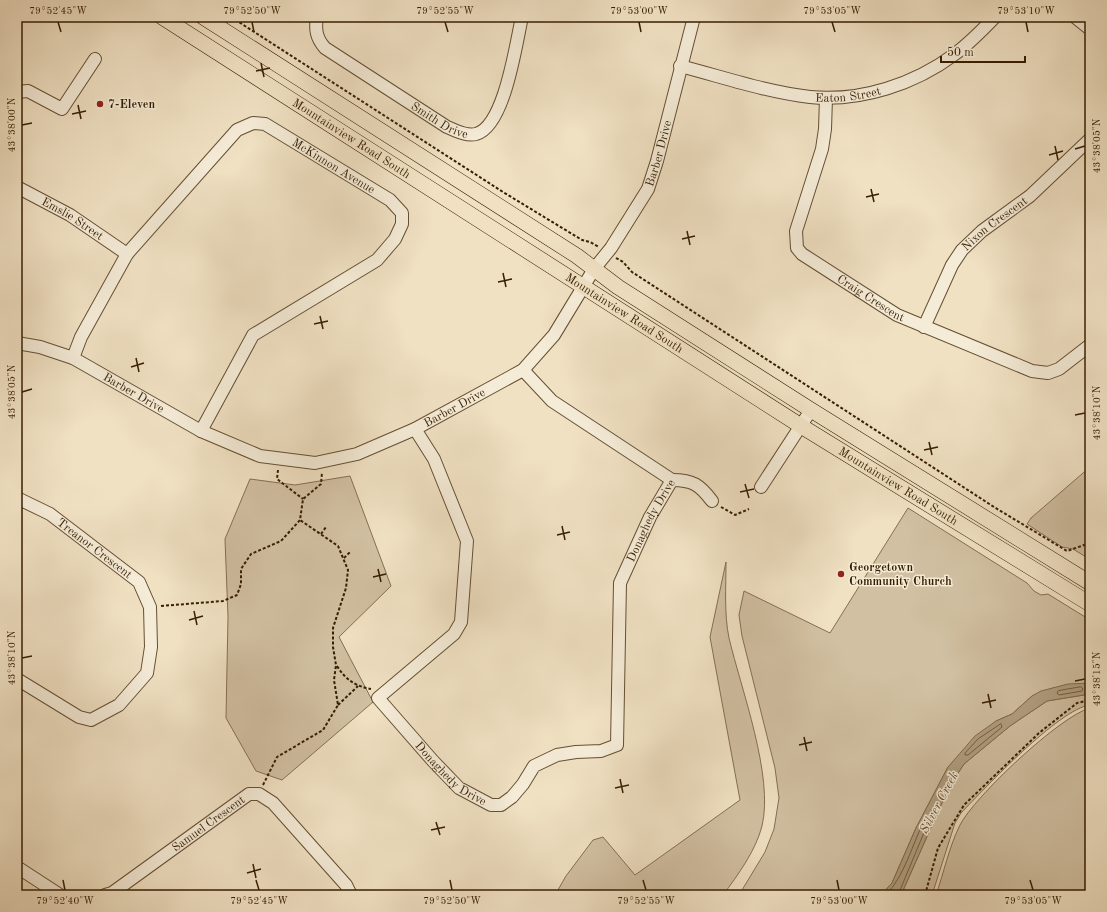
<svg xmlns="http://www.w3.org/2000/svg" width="1107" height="912" font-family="'Old Standard TT',serif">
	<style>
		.green { fill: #d1c0a2; stroke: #846f52 }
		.water { fill: #b19f81; stroke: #806b4e }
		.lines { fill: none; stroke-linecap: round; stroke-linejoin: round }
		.shore { stroke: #745e41; stroke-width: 1 }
		.minor-casing { stroke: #654f32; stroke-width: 14 }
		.major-casing { stroke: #371e01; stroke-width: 16 }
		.path { stroke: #371e01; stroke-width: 2; stroke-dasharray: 3 2; stroke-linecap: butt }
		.minor { stroke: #f5ecd8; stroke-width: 12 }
		.major { stroke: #f0e1c3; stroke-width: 15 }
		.ticks { fill: none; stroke: #371e01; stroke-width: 1.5 }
		.poi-dot { fill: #8f2418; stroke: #f5ecd8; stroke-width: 1.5 }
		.labels { text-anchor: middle; stroke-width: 3; stroke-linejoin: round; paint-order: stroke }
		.street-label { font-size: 12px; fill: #371e01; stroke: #f5ecd8 }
		.poi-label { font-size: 12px; font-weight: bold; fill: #371e01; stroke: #f5ecd8; text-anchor: start }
		.water-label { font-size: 13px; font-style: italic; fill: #624b2e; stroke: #f5ecd8 }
		.neatline { fill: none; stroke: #371e01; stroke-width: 1.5 }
		.ticks-label { font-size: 10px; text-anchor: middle; fill: #371e01 }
	</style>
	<rect width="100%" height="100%" fill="#f0e1c3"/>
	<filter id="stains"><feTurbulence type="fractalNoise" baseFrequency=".005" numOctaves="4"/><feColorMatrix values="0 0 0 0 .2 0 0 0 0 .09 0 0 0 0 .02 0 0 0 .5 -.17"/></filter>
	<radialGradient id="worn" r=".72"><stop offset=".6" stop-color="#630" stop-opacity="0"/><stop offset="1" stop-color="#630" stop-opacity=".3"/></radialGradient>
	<path class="green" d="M1090 467V566L1088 564 1086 557 1073 549 1062 547 1027 524 1031 518Z
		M350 476 391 586 339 637 373 702 282 780 256 771 226 718 228 617 225 539 250 479 295 485Z
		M908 508 1027 583 1034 591 1041 595 1048 594 1090 620V683L1053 688 1032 696 1012 714 996 721 948 767 916 828 892 883 881 895H739L765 852 774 829 779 798 775 768 742 636 739 615 744 591 830 633Z
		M726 562C726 586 724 614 729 638 741 689 774 776 762 826 756 850 738 875 723 895H555L566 876 593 840 603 837 635 875 740 800 710 637Z
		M1090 694V705C1059 709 985 788 961 813L955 823 932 895H901L949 787 964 764 1010 726 1047 701Z
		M1090 708V895H936C944 872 949 847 960 825 974 797 1060 716 1090 708Z"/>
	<path class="water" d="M1090 683V694L1047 701 1010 726 964 764 949 787 901 895H881L892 883 916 828 948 767 975 736 996 721 1012 714 1032 696 1041 691 1068 684Z"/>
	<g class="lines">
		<path class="shore" d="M1081 687 1083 689 1082 691 1059 695 1057 693 1058 691Z
			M1001 724 1002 727 968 755H965V753L978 739Z
			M886 895C905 875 912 845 924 821L927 820 928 823 898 895"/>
		<g class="minor-casing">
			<g id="minor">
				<path id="s1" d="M317 17C315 29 316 38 325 48L447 127C457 131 466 136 476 134 505 126 516 43 522 17"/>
				<path d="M1075 17 1090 29"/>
				<path id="s2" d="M680 66C723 77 766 92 810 97 861 102 915 84 955 54 970 43 982 30 995 17"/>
				<path d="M17 92 28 91 62 109 95 59"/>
				<path id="s3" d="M826 98 825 129 822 149 796 231 797 248 802 254 897 315 1032 371 1048 373 1059 369 1090 345"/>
				<path id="s4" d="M17 187 70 215 127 254"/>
				<path id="s5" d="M924 327 952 265 962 250 982 231 1030 196 1090 139"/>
				<path id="s6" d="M17 343 40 347 73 358 201 431 260 456 315 463 357 454 415 429 523 370 554 335 594 269 611 248 648 189 657 161 694 17"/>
				<path id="s7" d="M73 358 81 337 127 254 237 130 253 123 265 124 390 200 402 213V224L395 239 377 260 253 335 201 431"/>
				<path d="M523 370 552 401 672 480"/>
				<path id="s8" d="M415 429 434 459 467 541 461 622 454 634 378 698 433 761 459 788 491 805H501L512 797 523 784 534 766 557 755 576 752 601 751 617 745 620 583 650 517 672 480"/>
				<path d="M672 480C693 480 700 485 712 501"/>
				<path d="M761 487 811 410"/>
				<path id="s9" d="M17 498 50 514 139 582 150 607 151 647 147 673 119 705 91 720 79 717 17 679"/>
				<path d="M17 867 60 895"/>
				<path id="s10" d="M105 895 112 893 249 794H259L273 803 346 885 351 895"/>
			</g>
		</g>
		<g class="major-casing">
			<g id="major">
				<path id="s11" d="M162 17 801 426 1090 604"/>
				<path d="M203 17 577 256 618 287 811 410 1090 583"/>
			</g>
		</g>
		<path class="path" d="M231 17 503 192 582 240 590 242 599 247
			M616 258 623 262 632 272 994 507 1067 551 1090 543
			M278 470 277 479 303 499
			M721 507 735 515 749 509
			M321 534 326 527
			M344 558 350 552
			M161 606 223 601 237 595 241 584V569L251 554 281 541 300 520 303 499 321 484 322 472
			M337 666C346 680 355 686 371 689
			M338 705 358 686
			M263 785 277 757 323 730 338 705 334 680 336 665 333 647V628L346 588 348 570 338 546 300 520
			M925 895 938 848 964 805 1039 733 1077 703 1090 700"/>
		<use href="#minor" class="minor"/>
		<use href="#major" class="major"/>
	</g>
	<path class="ticks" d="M58 22 61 32M252 22 254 32M445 22 448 32M639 22 641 32M832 22 835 32M1026 22 1028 32M261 63 264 77M256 71 270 68M78 105 81 119M72 114 86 111M22 125 32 123M1055 146 1058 160M1075 149 1085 146M1049 155 1063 151M871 189 874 202M866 197 879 194M687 231 690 245M682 239 695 236M503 273 506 287M498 282 512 279M320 316 323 329M314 324 328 321M136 358 139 372M131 367 144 363M22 392 32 389M1075 415 1085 413M929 442 932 455M924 450 938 447M745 484 749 498M740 492 754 489M562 526 565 540M557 535 570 532M378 569 381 582M373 577 386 574M194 611 197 625M189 620 203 616M22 658 32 656M1075 681 1085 679M988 694 991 708M982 703 996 700M804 737 807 751M799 745 812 742M620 779 623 793M615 788 629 785M436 822 440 835M431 830 445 827M253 864 256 878M247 873 261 869M63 880 65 890M256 880 259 890M450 880 452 890M643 880 646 890M837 880 839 890M1030 880 1033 890"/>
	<g class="poi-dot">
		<circle cx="100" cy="104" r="4"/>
		<circle cx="841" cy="574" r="4"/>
	</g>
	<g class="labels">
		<g class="street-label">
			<text dy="4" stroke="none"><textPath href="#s2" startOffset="172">Eaton Street</textPath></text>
			<text dy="4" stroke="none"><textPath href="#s1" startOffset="169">Smith Drive</textPath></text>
			<text dy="4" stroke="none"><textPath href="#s11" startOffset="225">Mountainview Road South</textPath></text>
			<text dy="4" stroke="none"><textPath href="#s6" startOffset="812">Barber Drive</textPath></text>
			<text dy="4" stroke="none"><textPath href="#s7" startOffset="393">McKinnon Avenue</textPath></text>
			<text dy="4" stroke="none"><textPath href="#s4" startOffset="64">Emslie Street</textPath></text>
			<text dy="4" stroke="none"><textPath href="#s5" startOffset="128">Nixon Crescent</textPath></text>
			<text dy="4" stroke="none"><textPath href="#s3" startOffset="244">Craig Crescent</textPath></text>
			<text dy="4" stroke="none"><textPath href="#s11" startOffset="549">Mountainview Road South</textPath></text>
			<text dy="4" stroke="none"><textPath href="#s6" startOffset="128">Barber Drive</textPath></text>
			<text dy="4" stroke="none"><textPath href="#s6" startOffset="476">Barber Drive</textPath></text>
			<text dy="4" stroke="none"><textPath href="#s11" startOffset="873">Mountainview Road South</textPath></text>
			<text dy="4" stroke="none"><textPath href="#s8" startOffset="856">Donaghedy Drive</textPath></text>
			<text dy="4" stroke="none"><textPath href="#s9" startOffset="93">Treanor Crescent</textPath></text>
			<text dy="4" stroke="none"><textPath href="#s8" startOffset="424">Donaghedy Drive</textPath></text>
			<text dy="4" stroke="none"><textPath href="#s10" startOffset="126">Samuel Crescent</textPath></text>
		</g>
		<g class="poi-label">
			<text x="108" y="108">7-Eleven</text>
			<text x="849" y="571">Georgetown<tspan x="849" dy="14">Community Church</tspan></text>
		</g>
		<g class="water-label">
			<text transform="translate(938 802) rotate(-62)" y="5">Silver Creek</text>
		</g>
	</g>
	<rect width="1107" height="912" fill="none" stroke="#f0e1c3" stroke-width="44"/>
	<path d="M941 56v6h84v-6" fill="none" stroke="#371e01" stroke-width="2"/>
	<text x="947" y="56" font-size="12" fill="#371e01" stroke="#f5ecd8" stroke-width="3" paint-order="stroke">50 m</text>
	<rect x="22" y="22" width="1063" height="868" class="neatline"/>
	<g class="ticks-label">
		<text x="58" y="14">79°52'45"W</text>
		<text x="252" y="14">79°52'50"W</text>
		<text x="445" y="14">79°52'55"W</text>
		<text x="639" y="14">79°53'00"W</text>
		<text x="832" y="14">79°53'05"W</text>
		<text x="1026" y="14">79°53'10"W</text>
		<text transform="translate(11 125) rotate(-90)" y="4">43°38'00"N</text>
		<text transform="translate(1096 146) rotate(-90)" y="4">43°38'05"N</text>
		<text transform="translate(11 392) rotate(-90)" y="4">43°38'05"N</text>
		<text transform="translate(1096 413) rotate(-90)" y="4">43°38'10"N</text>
		<text transform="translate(11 658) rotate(-90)" y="4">43°38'10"N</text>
		<text transform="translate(1096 679) rotate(-90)" y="4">43°38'15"N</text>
		<text x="65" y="904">79°52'40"W</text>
		<text x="259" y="904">79°52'45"W</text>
		<text x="452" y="904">79°52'50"W</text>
		<text x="646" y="904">79°52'55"W</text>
		<text x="839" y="904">79°53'00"W</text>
		<text x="1033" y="904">79°53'05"W</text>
	</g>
	<rect width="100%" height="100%" filter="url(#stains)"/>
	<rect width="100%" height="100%" fill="url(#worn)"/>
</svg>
